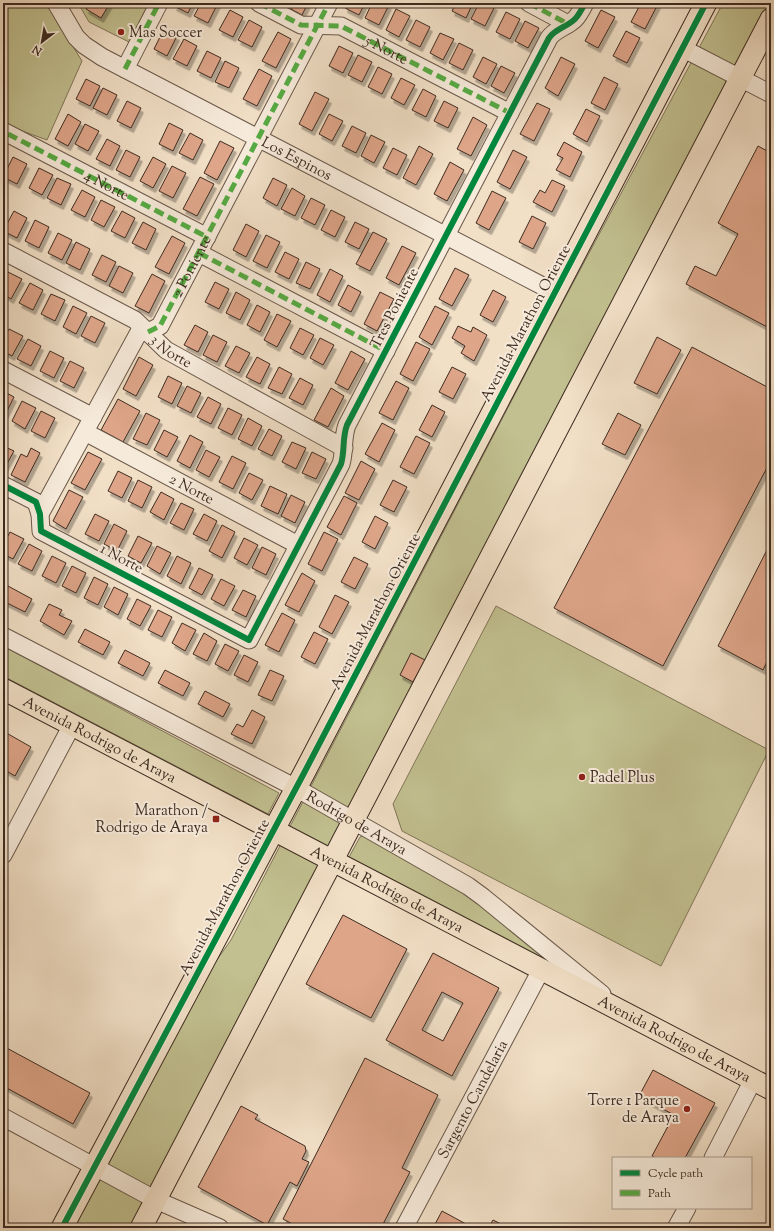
<svg xmlns="http://www.w3.org/2000/svg" width="774" height="1231" font-family="'Sorts Mill Goudy',serif">
	<style>
		.green { fill: #c2c090; stroke: #807658 }
		.building { fill: #dea589; stroke: #3d2b20; fill-rule: evenodd; filter: url(#shadow) }
		.lines { fill: none; stroke-linecap: round; stroke-linejoin: round }
		.minor-casing { stroke: #6a584a; stroke-width: 19 }
		.major-casing { stroke: #3d2b20; stroke-width: 23 }
		.minor { stroke: #f6eada; stroke-width: 17 }
		.major { stroke: #f1dfc6; stroke-width: 21 }
		.quiet { stroke: #55ab43; stroke-width: 5; stroke-dasharray: 10 5; stroke-linecap: butt }
		.cycleway-casing { stroke: #f6eada; stroke-width: 8 }
		.cycleway { stroke: #00873e; stroke-width: 6 }
		.poi-dot { fill: #8f2418; stroke: #f6eada; stroke-width: 1.5 }
		.labels { text-anchor: middle; stroke-width: 4; stroke-linejoin: round; paint-order: stroke }
		.poi-label { font-size: 15px; fill: #3d2b20; stroke: #f6eada; text-anchor: start }
		.street-label { font-size: 15px; fill: #3d2b20; stroke: #f6eada }
	</style>
	<defs>
		<filter id="shadow"><feDropShadow dx="2.5" dy="4.5" stdDeviation="0" flood-color="#0004"/></filter>
	</defs>
	<rect width="100%" height="100%" fill="#f1dfc6"/>
	<filter id="stains"><feTurbulence type="fractalNoise" baseFrequency=".005" numOctaves="4"/><feColorMatrix values="0 0 0 0 .2 0 0 0 0 .09 0 0 0 0 .02 0 0 0 .5 -.17"/></filter>
	<radialGradient id="worn" r=".72"><stop offset=".6" stop-color="#630" stop-opacity="0"/><stop offset="1" stop-color="#630" stop-opacity=".3"/></radialGradient>
	<path class="green" d="M3 3H46L82 61 47 140 3 124Z
		M78 3H149L129 42 89 22Z
		M723 3H771V7L354 806 137 1228H71L202 981 231 940 565 298Z
		M496 606 769 750 661 966 402 831 393 804Z
		M3 646 279 793 268 814 3 676Z
		M364 836 476 901 549 957 545 964 350 863 349 857 360 837Z"/>
	<path class="building" d="M89 3H110L101 18 86 9Z
		M176 3H193L188 13 174 6Z
		M201 3H218L208 23 194 16Z
		M287 3H308L302 15 291 9 292 6Z
		M347 3H365L359 15 345 8Z
		M372 3H385L389 5 379 25 365 18Z
		M456 3H473L466 18 452 11Z
		M479 3H489L495 6 485 26 471 19Z
		M641 3 658 4 645 29 631 22Z
		M396 9 410 16 399 37 386 30Z
		M230 10 243 17 233 37 219 30Z
		M601 10 615 17 598 48 585 41Z
		M506 12 520 19 510 39 496 32Z
		M249 20 262 27 252 47 238 40Z
		M416 20 430 27 420 47 406 40Z
		M525 21 539 28 528 48 515 41Z
		M164 29 177 36 167 56 154 49Z
		M626 31 640 38 627 63 613 56Z
		M278 32 291 39 276 68 262 61Z
		M440 33 454 39 443 60 430 53Z
		M184 39 197 46 187 66 173 59Z
		M459 43 473 50 463 70 449 63Z
		M339 46 353 53 343 73 329 66Z
		M207 51 221 58 211 78 197 71Z
		M358 55 372 62 362 82 348 75Z
		M483 57 497 64 486 84 473 77Z
		M561 57 575 64 558 96 545 88Z
		M225 61 239 68 229 88 215 82Z
		M501 66 515 73 504 93 491 86Z
		M378 67 392 74 382 94 368 87Z
		M259 69 272 76 257 106 243 99Z
		M604 77 618 84 605 110 591 103Z
		M401 78 415 85 404 105 391 98Z
		M86 79 100 86 90 106 76 99Z
		M103 88 117 95 107 115 93 108Z
		M423 89 436 96 426 117 412 110Z
		M315 92 329 99 312 131 299 124Z
		M127 101 141 108 131 128 117 121Z
		M444 101 458 108 448 128 434 121Z
		M537 103 550 109 534 141 520 134Z
		M586 109 600 116 587 142 573 134Z
		M68 114 81 122 68 146 55 139Z
		M329 114 343 121 332 141 319 134Z
		M473 117 487 125 471 156 457 149Z
		M169 123 183 130 173 151 159 144Z
		M85 124 99 131 88 151 75 144Z
		M352 126 366 133 356 153 342 146Z
		M190 133 203 140 193 160 179 153Z
		M371 135 385 142 374 163 361 156Z
		M107 139 120 146 110 166 96 159Z
		M220 141 234 148 217 180 204 173Z
		M564 142 582 152 570 177 556 170 563 158 557 155Z
		M419 146 433 154 416 185 403 178Z
		M758 146 771 153V329L686 284 695 266 716 276 738 234 718 223Z
		M393 148 407 155 397 175 383 168Z
		M126 150 140 157 130 177 116 170Z
		M513 150 527 157 510 189 497 182Z
		M13 157 27 164 17 184 3 177Z
		M153 157 166 164 153 188 140 181Z
		M450 162 464 170 447 201 434 194Z
		M172 166 186 173 173 198 159 191Z
		M39 168 53 175 42 195 29 188Z
		M200 177 214 184 197 216 183 209Z
		M57 178 71 184 61 205 47 198Z
		M273 178 287 185 277 206 263 198Z
		M552 180 565 186 552 212 533 202 540 190 545 193Z
		M292 188 305 196 295 216 281 209Z
		M82 190 95 197 85 217 71 210Z
		M492 191 506 198 489 230 476 223Z
		M311 198 325 205 315 225 301 218Z
		M101 200 115 207 104 227 91 220Z
		M331 210 345 217 335 237 321 230Z
		M14 211 27 218 17 238 3 231Z
		M122 211 135 218 125 238 111 231Z
		M532 216 546 223 533 249 519 242Z
		M35 220 49 227 39 248 25 241Z
		M143 222 156 229 146 250 132 243Z
		M355 222 369 229 359 249 345 242Z
		M246 224 259 231 246 257 233 250Z
		M373 232 387 239 370 271 356 264Z
		M58 233 72 240 62 260 48 253Z
		M266 235 280 242 267 268 253 261Z
		M172 236 185 243 169 274 155 267Z
		M76 242 90 249 80 270 66 263Z
		M402 246 416 253 399 285 386 278Z
		M285 252 299 259 289 279 275 272Z
		M102 255 116 262 106 282 92 275Z
		M306 262 320 269 310 289 296 283Z
		M119 266 133 273 123 293 109 286Z
		M455 268 469 275 452 306 439 299Z
		M330 269 343 276 330 302 317 295Z
		M8 272 22 279 11 299 3 294V281Z
		M152 274 165 281 149 313 135 306Z
		M215 282 229 289 219 309 205 302Z
		M30 283 43 290 33 310 19 303Z
		M348 285 361 292 351 312 338 305Z
		M493 290 506 297 493 322 480 315Z
		M236 292 250 300 240 320 226 313Z
		M380 292 394 299 377 331 364 324Z
		M51 294 65 300 55 321 41 314Z
		M257 305 270 312 260 332 247 325Z
		M73 306 87 313 76 334 63 327Z
		M435 306 449 313 432 345 419 337Z
		M277 314 291 321 277 347 264 340Z
		M91 316 105 323 95 343 81 336Z
		M195 325 208 332 198 352 184 345Z
		M458 326 471 332 473 327 487 335 474 361 461 353 465 346 452 338Z
		M300 328 314 335 303 355 290 348Z
		M9 329 23 336 12 356 3 351V340Z
		M213 335 227 342 217 362 203 355Z
		M657 337 681 350 657 394 634 383Z
		M320 338 334 345 323 365 310 358Z
		M28 339 41 346 31 366 17 359Z
		M416 342 430 349 413 381 400 374Z
		M236 346 250 353 239 373 225 366Z
		M692 347 771 389V460L663 666 554 608Z
		M50 351 64 358 54 378 40 371Z
		M351 351 365 359 348 390 335 383Z
		M139 357 153 365 136 396 123 389Z
		M257 357 270 364 260 384 246 377Z
		M70 361 84 368 74 388 60 381Z
		M279 367 292 374 282 394 268 388Z
		M452 367 466 374 453 399 439 392Z
		M168 376 182 383 172 404 158 397Z
		M300 378 313 385 303 405 289 398Z
		M396 381 409 388 393 420 379 413Z
		M187 386 201 393 191 413 177 406Z
		M331 388 344 396 328 427 314 420Z
		M3 391 14 397 4 417H3Z
		M208 397 221 404 211 424 197 417Z
		M118 399 140 411 123 442 101 430Z
		M22 401 36 408 25 429 12 421Z
		M432 405 445 412 432 437 419 430Z
		M228 408 242 415 232 435 218 428Z
		M41 411 55 418 45 438 31 431Z
		M146 413 160 420 147 445 133 439Z
		M618 413 641 425 625 455 602 444Z
		M248 418 262 426 252 446 238 439Z
		M382 423 395 430 379 462 365 454Z
		M269 429 282 436 272 456 258 449Z
		M164 430 178 437 167 457 154 450Z
		M190 435 203 442 190 468 177 461Z
		M416 436 430 443 414 474 400 467Z
		M292 442 306 448 296 469 282 462Z
		M3 446 14 451 3 471Z
		M31 448 40 453 25 482 11 475 21 454 27 457Z
		M206 450 220 457 209 477 196 470Z
		M88 452 102 459 85 490 71 483Z
		M312 452 326 459 316 479 302 473Z
		M232 456 246 463 233 489 219 482Z
		M361 461 375 469 359 500 345 493Z
		M118 471 132 478 122 498 108 491Z
		M249 473 263 480 252 500 239 493Z
		M138 480 152 487 142 508 128 501Z
		M393 480 407 487 394 512 380 505Z
		M270 486 287 494 278 514 261 506Z
		M69 490 83 497 66 529 53 521Z
		M161 492 174 499 164 520 150 512Z
		M291 495 305 502 295 523 281 516Z
		M344 496 357 503 341 535 327 527Z
		M181 503 194 509 184 530 170 523Z
		M95 514 109 521 99 541 85 534Z
		M204 514 217 521 207 541 193 534Z
		M375 516 388 523 375 549 362 542Z
		M114 524 127 531 117 551 104 544Z
		M222 525 235 532 222 558 209 551Z
		M10 532 24 539 13 559 3 554V545Z
		M324 532 338 539 322 571 308 564Z
		M138 536 152 543 141 563 128 556Z
		M244 538 258 545 247 565 234 558Z
		M771 542V653L763 670 718 646Z
		M29 544 42 551 32 571 18 564Z
		M157 546 171 553 160 574 147 566Z
		M262 547 276 554 266 575 252 568Z
		M52 556 66 563 56 583 42 576Z
		M177 556 191 563 181 584 167 576Z
		M354 557 368 564 355 589 341 582Z
		M72 566 86 573 76 593 62 586Z
		M199 568 213 575 202 595 189 588Z
		M302 573 315 581 299 612 285 605Z
		M94 577 108 584 98 605 84 598Z
		M221 579 235 586 224 606 211 599Z
		M8 586 32 599 25 612 3 601V595Z
		M114 587 128 594 118 615 104 607Z
		M243 590 256 596 246 617 232 610Z
		M335 595 349 602 332 634 319 627Z
		M137 599 151 606 140 626 127 619Z
		M49 604 62 610 59 615 72 621 64 635 40 621Z
		M158 610 172 617 162 637 148 630Z
		M282 613 295 620 279 652 265 645Z
		M182 623 196 630 185 651 172 643Z
		M85 629 110 642 103 655 78 642Z
		M314 632 328 639 315 664 301 657Z
		M204 633 217 641 207 661 193 654Z
		M225 644 239 651 228 671 215 664Z
		M125 650 150 663 143 676 118 663Z
		M411 653 425 660 413 682 400 675Z
		M244 655 258 662 248 682 234 675Z
		M165 670 190 683 183 696 158 683Z
		M270 670 284 676 272 701 258 695Z
		M205 691 230 704 223 717 198 704Z
		M252 710 265 717 252 744 231 734 237 724 243 727Z
		M3 731 31 747 15 776 3 769Z
		M343 915 407 949 371 1018 306 984Z
		M433 953 499 988 452 1076 386 1040ZM442 992 463 1003 443 1041 422 1030Z
		M3 1046 90 1093 73 1124 3 1086Z
		M365 1058 438 1095 402 1168 410 1172 381 1228H300L283 1219Z
		M653 1070 715 1103 685 1158H656L652 1156 674 1115 639 1096Z
		M241 1106 258 1115 255 1119 305 1146 306 1151 302 1159 309 1162 297 1186 290 1182 267 1225 198 1187Z
		M442 1211 466 1224 464 1228H433Z
		M493 1220 509 1228H488Z"/>
	<g class="lines">
		<g class="minor-casing">
			<g id="minor">
				<path id="s1" d="M56 3 76 37 84 45 102 57 556 293"/>
				<path d="M259 3 301 25 341 26 510 113"/>
				<path d="M529 3 568 24"/>
				<path d="M682 48 771 94"/>
				<path d="M125 69 159 3"/>
				<path id="s2" d="M3 131 207 237"/>
				<path id="s3" d="M3 251 135 320 166 350 344 448"/>
				<path d="M199 253 386 351"/>
				<path d="M3 370 93 417"/>
				<path id="s4" d="M85 432 298 545"/>
				<path d="M3 485 36 502 40 514 41 531 249 640 341 464C345 451 342 438 347 425L549 38C555 29 567 27 575 19 579 15 582 9 585 3"/>
				<path d="M40 514 139 332H148L160 326 329 3"/>
				<path id="s5" d="M3 636 296 788 468 886 483 897 602 994"/>
				<path d="M3 855 72 725"/>
				<path d="M3 1117 156 1200 220 1228"/>
				<path d="M713 1158 753 1080"/>
				<path id="s6" d="M404 1228 541 970"/>
				<path d="M676 1228 687 1208"/>
			</g>
		</g>
		<g class="major-casing">
			<g id="major">
				<path id="s7" d="M3 689 771 1089"/>
				<path d="M62 1228 303 775 706 3"/>
				<path d="M141 1228 771 19"/>
			</g>
		</g>
		<use href="#minor" class="minor"/>
		<use href="#major" class="major"/>
		<g class="quiet">
			<path id="s8" d="M259 3 301 25 341 26 510 113"/>
			<path d="M529 3 568 24"/>
			<path d="M125 69 159 3"/>
			<path d="M8 134 207 237"/>
			<path d="M199 253 386 351"/>
			<path id="s9" d="M148 332 160 326 329 3"/>
		</g>
		<g class="cycleway-casing">
			<path id="cycleway" d="M3 485 36 502 40 514 41 531 249 640 341 464C345 451 342 438 347 425L549 38C555 29 567 27 575 19 579 15 582 9 585 3
				M62 1228 303 775 706 3"/>
		</g>
		<use href="#cycleway" class="cycleway"/>
	</g>
	<g class="poi-dot">
		<circle cx="121" cy="32" r="4"/>
		<circle cx="582" cy="777" r="4"/>
		<rect x="212" y="815" width="8" height="8" rx="2"/>
		<circle cx="687" cy="1109" r="4"/>
	</g>
	<g class="labels">
		<g class="poi-label">
			<text x="129" y="37">Mas Soccer</text>
			<text x="590" y="782">Padel Plus</text>
			<text x="208" y="815" text-anchor="end">Marathon /<tspan x="208" dy="17">Rodrigo de Araya</tspan></text>
			<text x="679" y="1105" text-anchor="end">Torre 1 Parque<tspan x="679" dy="17">de Araya</tspan></text>
		</g>
		<g class="street-label">
			<text dy="5" stroke="none"><textPath href="#s8" startOffset="139">5 Norte</textPath></text>
			<text dy="5" stroke="none"><textPath href="#s1" startOffset="292">Los Espinos</textPath></text>
			<text dy="5" stroke="none"><textPath href="#s2" startOffset="117">4 Norte</textPath></text>
			<text dy="5" stroke="none"><textPath href="#s9" startOffset="81">2 Poniente</textPath></text>
			<text transform="translate(394 308) rotate(-63)" y="5">Tres Poniente</text>
			<text transform="translate(525 323) rotate(-62)" y="5">Avenida Marathon Oriente</text>
			<text dy="5" stroke="none"><textPath href="#s3" startOffset="197">3 Norte</textPath></text>
			<text dy="5" stroke="none"><textPath href="#s4" startOffset="121">2 Norte</textPath></text>
			<text transform="translate(122 558) rotate(28)" y="5">1 Norte</text>
			<text transform="translate(375 611) rotate(-62)" y="5">Avenida Marathon Oriente</text>
			<text dy="5" stroke="none"><textPath href="#s7" startOffset="109">Avenida Rodrigo de Araya</textPath></text>
			<text dy="5" stroke="none"><textPath href="#s5" startOffset="400">Rodrigo de Araya</textPath></text>
			<text dy="5" stroke="none"><textPath href="#s7" startOffset="433">Avenida Rodrigo de Araya</textPath></text>
			<text transform="translate(224 897) rotate(-62)" y="5">Avenida Marathon Oriente</text>
			<text dy="5" stroke="none"><textPath href="#s7" startOffset="757">Avenida Rodrigo de Araya</textPath></text>
			<text dy="5" stroke="none"><textPath href="#s6" startOffset="146">Sargento Candelaria</textPath></text>
		</g>
	</g>
	<rect width="774" height="1231" fill="none" stroke="#f1dfc6" stroke-width="16"/>
	<rect x="4" y="4" width="766" height="1223" fill="none" stroke="#3d2b20" stroke-width="2"/>
	<rect x="8" y="8" width="758" height="1215" fill="none" stroke="#3d2b20"/>
	<rect x="612" y="1157" width="140" height="52" fill="#f6eada" stroke="#ac9e90"/>
	<rect x="620" y="1170" width="20" height="6" fill="#00873e" stroke="#ac9e90"/>
	<text x="648" y="1177" font-size="12" fill="#3d2b20">Cycle path</text>
	<rect x="620" y="1190" width="20" height="6" fill="#55ab43" stroke="#ac9e90"/>
	<text x="648" y="1197" font-size="12" fill="#3d2b20">Path</text>
	<g transform="translate(42 42) rotate(211)" stroke="#f6eada" stroke-width="3" paint-order="stroke">
	<path d="M0-3L7 15L0 10L-7 15Z" fill="#3d2b20"/>
	<text y="-6" font-size="11" font-weight="bold" text-anchor="middle" fill="#3d2b20">N</text>
	</g>
	<rect width="100%" height="100%" filter="url(#stains)"/>
	<rect width="100%" height="100%" fill="url(#worn)"/>
</svg>
